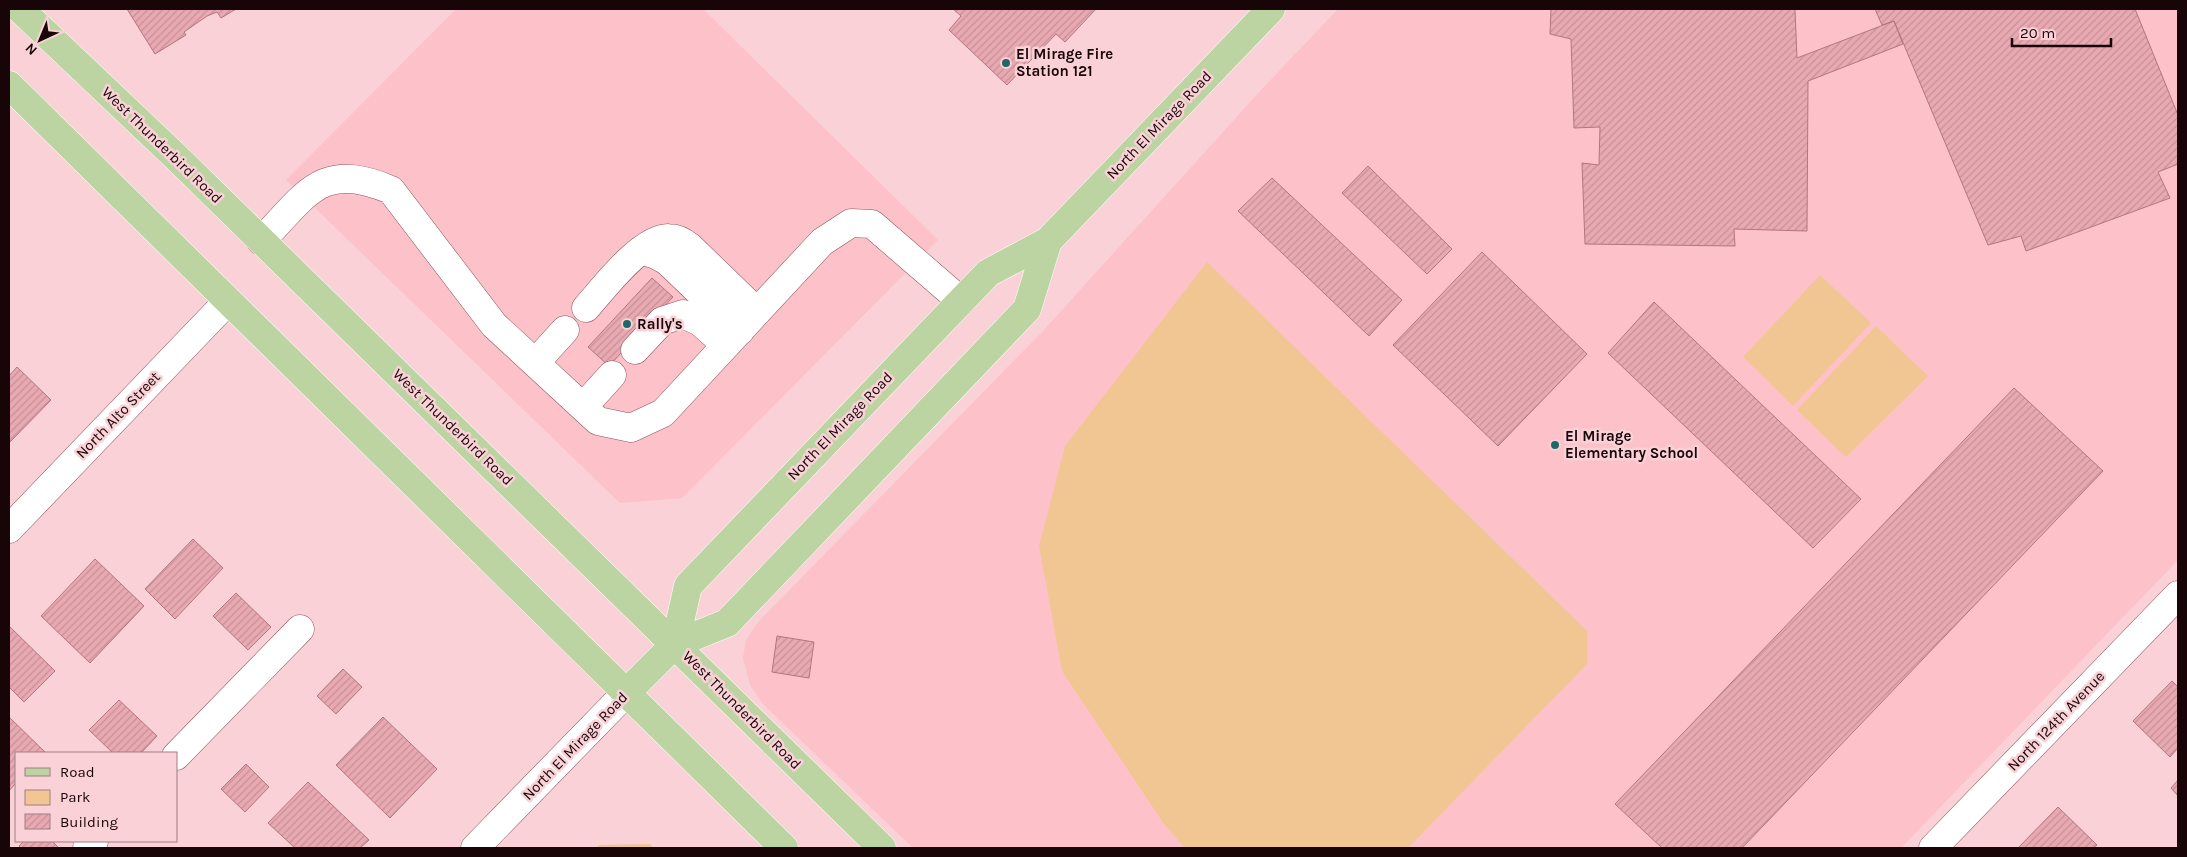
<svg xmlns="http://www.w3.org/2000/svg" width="2187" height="857" font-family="Karla,sans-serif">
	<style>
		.built { fill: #fdc1c9 }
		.green { fill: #f2c693 }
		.building { fill: url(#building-hatch); stroke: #b2767f }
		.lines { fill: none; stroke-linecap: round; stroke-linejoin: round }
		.minor-casing { stroke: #8c545c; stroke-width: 29 }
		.major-casing { stroke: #fff; stroke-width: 29 }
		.minor { stroke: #fff; stroke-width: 28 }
		.major { stroke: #bbd4a1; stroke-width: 28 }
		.poi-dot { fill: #1e6966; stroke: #f9d1d6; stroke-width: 2 }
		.labels { text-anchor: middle; stroke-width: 5; stroke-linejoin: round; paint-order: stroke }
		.poi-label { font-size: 15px; font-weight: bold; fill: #180508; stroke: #f9d1d6; text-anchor: start }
		.street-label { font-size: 15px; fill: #180508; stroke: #f9d1d6 }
	</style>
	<defs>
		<pattern id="building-hatch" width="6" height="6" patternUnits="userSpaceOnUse" patternTransform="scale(1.25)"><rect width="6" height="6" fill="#e9a9b2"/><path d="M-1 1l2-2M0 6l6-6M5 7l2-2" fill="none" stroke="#c79098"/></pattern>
	</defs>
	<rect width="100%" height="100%" fill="#f9d1d6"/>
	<path class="built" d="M456 9H703L938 240 682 498 620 503 286 180Z
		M1338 9H2178V560L1901 848H913L762 703 750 685 743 658 746 640 758 622 1043 331 1261 90Z"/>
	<path class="green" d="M1207 262 1587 631V664L1408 848H1185L1164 824 1062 671 1039 546 1065 446Z
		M1820 275 1871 323 1793 406 1743 357Z
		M1876 326 1928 376 1846 457 1797 410Z
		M650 844 654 848H596L599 845Z"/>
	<path class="building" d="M127 9H236L221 18 217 12 207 16 184 32 186 35 155 54Z
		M953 9H1096L1065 42 1056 34 1007 85 949 30 961 16Z
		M1551 9H1792L1795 10 1797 58 1894 21 1903 44 1808 81 1807 231 1734 229 1735 246 1585 244 1582 163 1599 165 1600 127 1574 128 1571 39 1550 34Z
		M1875 9H2135L2178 115V164L2158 172 2170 198 2026 251 2021 236 1988 245 1894 21 1882 25Z
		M1368 166 1452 249 1427 274 1342 193Z
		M1272 178 1402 300 1369 336 1238 211Z
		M1482 252 1587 354 1498 446 1393 345Z
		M652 278 673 297 609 366 588 347Z
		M1654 302 1861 499 1813 548 1608 353Z
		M17 367 51 400 9 443V376Z
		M2014 388 2103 471 1742 848H1662L1615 804Z
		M193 539 223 568 175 619 145 589Z
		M95 559 144 606 90 663 41 616Z
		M236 593 271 627 248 650 213 616Z
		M9 626 55 671 24 702 9 687Z
		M777 636 814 642 809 678 772 672Z
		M343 669 362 687 336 714 317 696Z
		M2172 681 2178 687V748L2170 757 2133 721Z
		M119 700 157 736 141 753H113L89 730Z
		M9 717 46 753H16V783L9 791Z
		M383 717 437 769 390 818 336 765Z
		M246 764 269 787 245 812 221 789Z
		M2178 780V796L2171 788Z
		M308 782 369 840 360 848H295L268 823Z
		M2058 807 2097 845 2093 848H2018Z
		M24 841H52L59 848H21L19 846Z"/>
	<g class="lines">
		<g class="minor-casing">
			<path id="minor" d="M261 241C307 194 321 160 391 190L494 325 598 421 631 428 663 413 822 242 851 223 872 224 961 301
				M641 250 656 255 667 261 740 331
				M586 308C603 289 642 237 669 238 678 238 684 242 690 247L757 312
				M635 350 662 321 683 314 700 322 726 345
				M535 363 565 330
				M583 407 612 375
				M9 529 227 302
				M176 756 300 629
				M87 848 94 841
				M475 848 626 693
				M1933 848 2178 595"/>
		</g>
		<g class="major-casing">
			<path id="major" d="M20 9 176 157 882 848
				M9 85 784 848
				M675 644 688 586 988 273 1048 241 1271 9
				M626 693 675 644 727 623 1027 309 1048 241"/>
		</g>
		<use href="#minor" class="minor"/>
		<use href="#major" class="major"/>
	</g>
	<g class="poi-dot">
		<circle cx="1006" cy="63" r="5"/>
		<circle cx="627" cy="324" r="5"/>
		<circle cx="1555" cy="445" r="5"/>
	</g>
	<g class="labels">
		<g class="poi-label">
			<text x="1016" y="59">El Mirage Fire<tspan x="1016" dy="17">Station 121</tspan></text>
			<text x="637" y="329">Rally's</text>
			<text x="1565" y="441">El Mirage<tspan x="1565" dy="17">Elementary School</tspan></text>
		</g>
		<g class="street-label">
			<text transform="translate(1159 125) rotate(-46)" y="5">North El Mirage Road</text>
			<text transform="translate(162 145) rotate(44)" y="5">West Thunderbird Road</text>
			<text transform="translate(118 415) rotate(-46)" y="5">North Alto Street</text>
			<text transform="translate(840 426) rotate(-46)" y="5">North El Mirage Road</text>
			<text transform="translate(453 427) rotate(44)" y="5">West Thunderbird Road</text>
			<text transform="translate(742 710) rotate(45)" y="5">West Thunderbird Road</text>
			<text transform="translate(2056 721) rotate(-46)" y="5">North 124th Avenue</text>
			<text transform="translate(575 746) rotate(-46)" y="5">North El Mirage Road</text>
		</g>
	</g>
	<rect width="2187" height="857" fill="none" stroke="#180508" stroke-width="20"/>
	<rect x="15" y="752" width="162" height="90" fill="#f9d1d6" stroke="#9f7f84"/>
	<rect x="25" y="768" width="25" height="8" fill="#bbd4a1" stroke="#9f7f84"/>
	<text x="60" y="777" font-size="15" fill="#180508">Road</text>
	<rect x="25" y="790" width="25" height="15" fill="#f2c693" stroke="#9f7f84"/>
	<text x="60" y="802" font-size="15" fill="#180508">Park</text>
	<rect x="25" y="814" width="25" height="15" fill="url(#building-hatch)" stroke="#9f7f84"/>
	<text x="60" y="827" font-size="15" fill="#180508">Building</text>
	<g transform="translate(40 40) rotate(224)" stroke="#f9d1d6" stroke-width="4" paint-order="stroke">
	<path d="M0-4L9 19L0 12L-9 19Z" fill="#180508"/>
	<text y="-8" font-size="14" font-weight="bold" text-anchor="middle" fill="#180508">N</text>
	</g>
	<path d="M2012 38v8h99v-8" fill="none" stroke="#180508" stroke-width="2.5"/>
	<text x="2020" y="38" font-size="15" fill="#180508" stroke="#f9d1d6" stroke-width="4" paint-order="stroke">20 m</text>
</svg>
